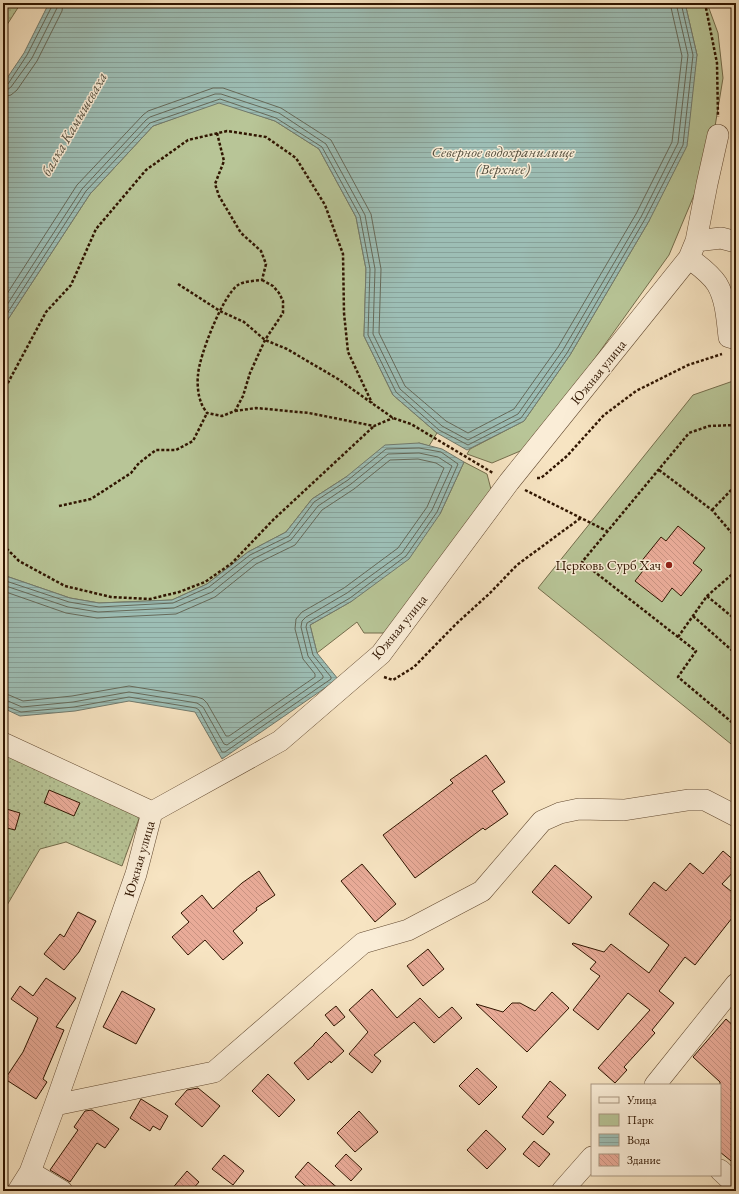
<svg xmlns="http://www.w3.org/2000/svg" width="739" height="1194" font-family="'EB Garamond',serif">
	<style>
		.green { fill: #b8c597; stroke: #746d4c }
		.garden { fill: url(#garden-dots); stroke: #746d4c }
		.water { fill: url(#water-rules); stroke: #717a6d }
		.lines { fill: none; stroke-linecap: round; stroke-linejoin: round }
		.shore { stroke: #666a5a; stroke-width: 1 }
		.building { fill: url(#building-back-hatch); stroke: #301500 }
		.minor-casing { stroke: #624930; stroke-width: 22 }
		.path { stroke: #301500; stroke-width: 2.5; stroke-dasharray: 3 2; stroke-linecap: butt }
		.minor { stroke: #faedd7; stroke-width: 21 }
		.poi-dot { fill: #8f2418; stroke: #faedd7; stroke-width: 1.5 }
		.labels { text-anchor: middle; stroke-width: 3; stroke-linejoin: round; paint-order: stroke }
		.street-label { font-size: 14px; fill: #301500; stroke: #faedd7 }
		.poi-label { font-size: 14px; fill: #301500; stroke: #faedd7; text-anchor: end }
		.water-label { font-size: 15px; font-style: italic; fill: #56503f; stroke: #faedd7 }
	</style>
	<defs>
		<pattern id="garden-dots" width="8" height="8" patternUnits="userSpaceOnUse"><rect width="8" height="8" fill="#b8c597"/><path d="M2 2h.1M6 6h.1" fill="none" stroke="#9ea880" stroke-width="1.8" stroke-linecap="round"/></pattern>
		<pattern id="water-rules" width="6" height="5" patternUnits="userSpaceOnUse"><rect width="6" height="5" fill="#9dbeb5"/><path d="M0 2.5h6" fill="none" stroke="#88a29a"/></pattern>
		<pattern id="building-back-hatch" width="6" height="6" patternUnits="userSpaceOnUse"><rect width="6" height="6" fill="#e9ab98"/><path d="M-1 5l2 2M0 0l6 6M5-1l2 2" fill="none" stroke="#c89281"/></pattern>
	</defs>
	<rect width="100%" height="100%" fill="#f7e4c2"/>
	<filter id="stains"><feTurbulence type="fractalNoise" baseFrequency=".005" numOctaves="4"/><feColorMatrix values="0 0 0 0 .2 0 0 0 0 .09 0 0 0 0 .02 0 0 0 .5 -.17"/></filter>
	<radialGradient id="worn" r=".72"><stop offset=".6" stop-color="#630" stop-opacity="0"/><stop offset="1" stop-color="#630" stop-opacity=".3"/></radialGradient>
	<path class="green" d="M685 3H707L718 33 723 78 710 157 669 255 532 446 492 463 467 454 470 449 524 421 570 355 649 221 697 55Z
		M219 102 275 121 319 149 356 217 366 269 364 336 393 395 437 433 429 446 419 443 346 477 312 499 286 532 248 552 207 584 172 600 99 603 70 598 3 575V327L90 194 153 126Z
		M736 380V748L538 588 693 395Z
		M464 462 487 474 493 497 389 633H364L357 622 317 653 310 625 352 601 440 514Z"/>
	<path class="garden" d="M3 3H21L3 31Z
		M3 751 141 813 122 866 66 842 40 849 3 912Z"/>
	<path class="water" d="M49 3H685L697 55 687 146 649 221 570 355 524 421 467 450 437 433 393 395 364 336 366 269 356 217 319 149 275 121 219 103 153 126 90 194 3 327V84L24 53Z
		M419 443 442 449 464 462 440 514 409 559 352 601 310 625 317 653 338 679 222 759 195 712 129 701 75 711 20 716 3 708V575L70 598 99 603 172 600 207 584 248 552 286 532 312 499 346 477 385 445Z"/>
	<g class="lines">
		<path class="shore" d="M3 85 8 84 27 55 52 6V3
			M3 91 7 90 11 87 32 58 57 8V3
			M3 97 11 95 17 90 37 61 62 11 63 3
			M3 300 77 185 143 115 148 111 213 88H223L281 108 331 140 371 214 381 269 379 333 405 386 446 421 468 433 514 409 558 347 636 214 672 142 682 56 670 3
			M3 311 82 189 146 120 150 117 215 94H221L279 113 326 144 365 215 375 269 373 334 400 389 442 426 468 440 518 414 563 350 641 217 678 143 688 55 676 3
			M3 320 86 191 150 123 220 99 276 118 322 147 360 216 370 269 368 335 396 392 439 430 468 445 521 418 567 353 645 219 683 145 693 55 681 3
			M3 580 69 602 99 607 173 603 209 587 250 555 289 536 314 502 348 480 386 449 419 448 441 452 458 464 437 512 406 556 350 598 307 623 306 627 313 655 331 677V679L225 752H222L199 710 196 708 129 697 74 707 21 712 3 705
			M3 585 68 607 98 612 174 608 212 592 253 559 291 540 318 506 351 484 388 454 419 453 438 457 452 466 432 510 402 553 347 593 306 617 302 621 301 627 308 656 323 676V678L227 745 224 744 203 707 197 703 129 692 73 702 22 707 8 701 3 700
			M3 591 66 613 97 618 176 614 215 597 256 564 295 545 322 510 354 489 390 460 418 459 436 463 444 468 427 507 398 548 344 588 302 612 296 619 295 629 303 659 315 674V677L229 736H226L207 703 203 699 197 697 129 686 72 696 23 701 9 695 3 694"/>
	</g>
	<path class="building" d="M678 526 705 548 693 563 702 570 681 596 672 588 662 602 635 581 646 567 640 563 661 537 666 541Z
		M486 755 505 782 492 791 508 814 485 830 483 828 415 878 383 835 453 783 450 780Z
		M49 790 80 803 74 816 44 803Z
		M3 808 20 813 15 830 3 827Z
		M723 851 736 862V869L722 884 736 895V913L695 965 685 957 659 991 674 1003 652 1030 655 1033 624 1067 627 1070 615 1083 598 1068 650 1010 628 993 598 1030 573 1010 600 976 590 969 596 962 572 944 573 943 604 952 611 944 649 973 669 945 629 914 654 882 666 891 690 863 703 874Z
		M362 864 396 904 375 922 341 881Z
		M555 865 592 897 569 924 532 892Z
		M259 871 275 895 256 908 257 910 233 931 243 943 223 960 205 940 188 955 172 937 189 922 181 913 202 895 213 909 242 883Z
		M78 912 96 921 79 952 64 970 44 954 60 934 64 937Z
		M428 949 444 969 423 986 407 966Z
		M46 978 76 998 56 1027 64 1030 43 1079 47 1082 36 1099 5 1079 23 1052 38 1018 11 999 20 986 33 996Z
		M372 989 397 1018 420 998 439 1018 452 1007 462 1018 434 1043 414 1022 374 1055 381 1061 372 1073 349 1054 368 1032 349 1010Z
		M122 991 155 1009 136 1044 103 1027Z
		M552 992 569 1008 527 1052 476 1004 503 1012 512 1003H520L535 1011Z
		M336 1006 345 1017 334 1026 325 1015Z
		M726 1019 736 1028V1165L720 1152V1082L693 1057Z
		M326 1032 344 1051 331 1063 330 1061 308 1080 294 1063 314 1045V1044Z
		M477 1068 497 1087 479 1105 459 1086Z
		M268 1074 295 1100 279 1117 252 1091Z
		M550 1081 566 1095 547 1117 554 1122 543 1135 522 1117Z
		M198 1088 220 1106 202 1127 175 1104 187 1090Z
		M141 1099 168 1116 160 1130 153 1126 150 1131 130 1118Z
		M92 1110 119 1129 105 1148 97 1143 70 1182 50 1170 78 1130 74 1127 85 1111Z
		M359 1111 378 1132 355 1152 337 1133Z
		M486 1130 506 1149 487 1169 467 1150Z
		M534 1141 550 1154 539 1167 523 1154Z
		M346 1154 362 1169 351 1181 335 1166Z
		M224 1155 244 1171 233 1185 212 1169Z
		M308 1162 341 1191H311L295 1177Z
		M187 1171 199 1182 191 1191H170Z"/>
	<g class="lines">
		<g class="minor-casing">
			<path id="minor" d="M696 241 721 238 736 242
				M689 258C698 265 710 273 717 284 726 299 727 320 729 337L736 339
				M3 743 152 812
				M655 1085 736 984
				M55 1105 214 1072 363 943 408 930 482 891 542 821 560 813 579 809 624 810 688 800H705L736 816
				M720 1170 736 1185
				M30 1172 62 1191
				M18 1191 30 1172 55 1105 136 874 152 812 280 741 381 654 509 482 689 258 696 241 707 184 718 135
				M562 1191 592 1157"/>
		</g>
		<path class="path" d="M705 3 717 63 718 117
			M217 133 224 161 215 184 219 196 241 233 261 251 266 264 262 280
			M262 280 273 286 279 293 283 301V313L265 340 250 373 243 396 235 411 222 416 207 413C205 410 202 406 201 402 198 396 197 382 198 375 199 356 223 295 238 285 244 281 254 281 262 280Z
			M178 284 220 311 244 322 265 340 287 349 338 379 393 418 411 424 493 473
			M3 392 46 312 71 285 96 229 146 170 188 140 227 131 266 137 296 158 325 205 343 254 344 313 348 352 372 403
			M235 411 256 408 309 413 374 426 393 418
			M736 425 709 426 689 433 582 562 696 651 678 677 734 724 736 721
			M659 470 712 510 736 538
			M537 478H541L567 456 604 415 636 391 688 365 722 354
			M525 490 607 531
			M59 506 91 499 131 473 139 463 156 450H176L193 441 207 413
			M712 510 736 485
			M3 545 19 561 65 586 111 597 150 599 179 592 205 582 232 563 273 520 374 426
			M707 596 736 620
			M693 616 736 654
			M678 637 707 596 736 571
			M384 677 393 680 414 667 456 624 490 593 517 565 582 517"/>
		<use href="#minor" class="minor"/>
	</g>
	<circle class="poi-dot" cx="669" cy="565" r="4"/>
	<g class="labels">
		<g class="street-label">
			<text transform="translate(598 372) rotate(-51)" y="5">Южная улица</text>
			<text transform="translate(399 627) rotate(-51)" y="5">Южная улица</text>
			<text transform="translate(139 859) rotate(-74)" y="5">Южная улица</text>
		</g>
		<g class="poi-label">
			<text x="661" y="570">Церковь Сурб Хач</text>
		</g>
		<g class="water-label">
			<text transform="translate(74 124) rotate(-60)" y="5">балка Камышеваха</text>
			<text x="503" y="157">Северное водохранилище<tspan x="503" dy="17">(Верхнее)</tspan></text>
		</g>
	</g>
	<rect width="739" height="1194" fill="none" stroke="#f7e4c2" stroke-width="16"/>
	<rect x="4" y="4" width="731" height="1186" fill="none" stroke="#301500" stroke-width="2"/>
	<rect x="8" y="8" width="723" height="1178" fill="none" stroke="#301500"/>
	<rect x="591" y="1084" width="130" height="92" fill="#faedd7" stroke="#a99781"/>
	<rect x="599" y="1097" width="20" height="6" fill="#faedd7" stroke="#a99781"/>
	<text x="627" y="1104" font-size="12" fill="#301500">Улица</text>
	<rect x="599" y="1114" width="20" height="12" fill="#b8c597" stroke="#a99781"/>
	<text x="627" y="1124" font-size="12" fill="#301500">Парк</text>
	<rect x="599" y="1134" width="20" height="12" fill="url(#water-rules)" stroke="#a99781"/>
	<text x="627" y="1144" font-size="12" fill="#301500">Вода</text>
	<rect x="599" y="1154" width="20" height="12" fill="url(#building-back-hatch)" stroke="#a99781"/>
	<text x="627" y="1164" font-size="12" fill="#301500">Здание</text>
	<rect width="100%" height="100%" filter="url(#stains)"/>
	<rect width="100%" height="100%" fill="url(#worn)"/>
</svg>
